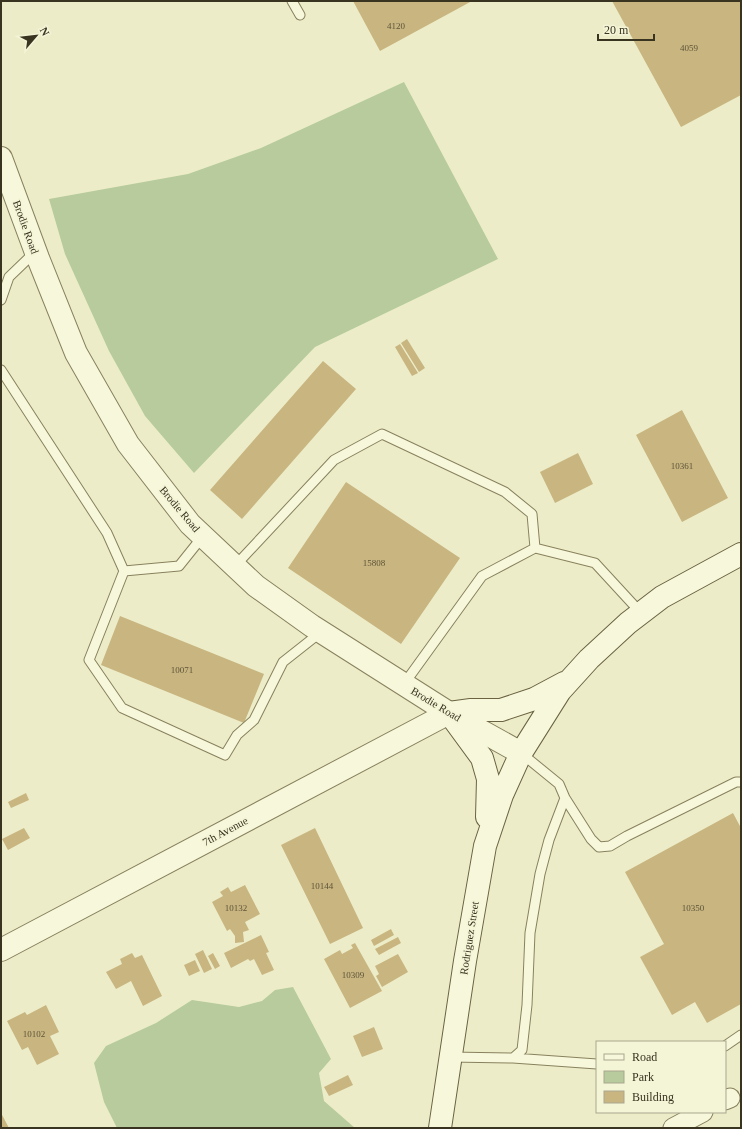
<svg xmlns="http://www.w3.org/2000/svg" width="742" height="1129" font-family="Georgia,serif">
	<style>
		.green { fill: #b7cb9c }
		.building { fill: #c9b580 }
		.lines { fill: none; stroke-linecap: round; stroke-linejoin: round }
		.service-casing { stroke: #88815e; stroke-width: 11 }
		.minor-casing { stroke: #88815e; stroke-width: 21 }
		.tertiary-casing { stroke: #88815e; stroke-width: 24 }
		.secondary-casing { stroke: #6a6241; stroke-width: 24 }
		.service { stroke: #f7f8db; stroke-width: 9 }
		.minor { stroke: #f7f8db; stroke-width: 19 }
		.tertiary { stroke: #f7f8db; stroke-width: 22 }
		.secondary { stroke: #f7f8db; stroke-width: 22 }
		.labels { text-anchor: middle; stroke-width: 3.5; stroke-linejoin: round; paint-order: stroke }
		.number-label { font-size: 9px; fill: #5d5438 }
		.street-label { font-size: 11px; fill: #393420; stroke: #f4f4d7 }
	</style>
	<rect width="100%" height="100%" fill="#ecedc8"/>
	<path class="green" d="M404 82 498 259 315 347 194 473 145 416 109 351 65 254 49 199 188 174 261 148Z
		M293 987 331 1059 319 1073 324 1101 355 1128H117L104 1102 94 1063 106 1046 156 1023 192 1000 239 1007 262 1001 275 990Z"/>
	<path class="building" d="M353 1H472L380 51Z
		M612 1H741V95L681 127Z
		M407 339 425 368 419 372 401 343Z
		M400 344 418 373 412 376 395 347Z
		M323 361 356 389 242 519 210 490Z
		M682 410 728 498 682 522 636 435Z
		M578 453 593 484 555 503 540 472Z
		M346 482 460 558 401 644 288 568Z
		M120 616 264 674 244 723 101 665Z
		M26 793 29 800 11 808 8 802Z
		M733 813 741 828V1004L707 1023 695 1002 672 1015 640 957 664 944 625 872Z
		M24 828 30 838 8 850 2 839Z
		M315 828 363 928 330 944 281 845Z
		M245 885 260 914 245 922 249 930 243 932 244 942 235 943V936L230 929 227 931 212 902 223 896 220 892 228 887 231 892Z
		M391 929 394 935 374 946 371 940Z
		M261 935 269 952 266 953 274 970 262 975 254 959 250 961 248 959 231 968 224 953Z
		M398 937 401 943 379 955 375 949Z
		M355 943 382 991 350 1008 324 959 340 950 342 954 353 948 351 945Z
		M203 950 212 969 204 973 195 954Z
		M132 953 135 958 142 955 162 996 143 1006 131 981 116 989 106 972 122 964 120 959Z
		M213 953 220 966 215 969 208 956Z
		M398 954 408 972 382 987 376 976 379 974 375 966Z
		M195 960 200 971 189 976 184 965Z
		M46 1005 59 1032 50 1036 59 1054 37 1065 28 1047 22 1050 7 1021 25 1012 27 1015Z
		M374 1027 383 1049 362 1057 353 1036Z
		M348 1075 353 1085 329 1096 324 1087Z
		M1 1113 9 1128H1Z"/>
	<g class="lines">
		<g class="service-casing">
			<path id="service" d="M292 1 300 15
				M1 300 9 277 35 252
				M1 370 107 533 124 571 89 660 122 708 225 755 237 735 254 720 283 662 321 632
				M235 566 334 460 382 434 505 492 532 514 535 548
				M124 571 179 566 203 536
				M404 684 482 576 535 548 595 563 641 613
				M565 798 591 839 599 847 610 846 627 836 736 782H741
				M725 1046 741 1035
				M450 1057 513 1058 522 1050 527 1005 530 933 540 874 549 840 565 798 559 784 521 753
				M513 1058 597 1064"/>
		</g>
		<g class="minor-casing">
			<path id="minor" d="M725 1100 730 1098
				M673 1128 703 1112"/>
		</g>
		<g class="tertiary-casing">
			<path id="tertiary" d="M1 158 38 258 76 353 128 444 190 524 256 586 312 626 449 713 521 753
				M1 950 449 713"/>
		</g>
		<g class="secondary-casing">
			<path id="secondary" d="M487 817 488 779 482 758 449 713 471 710H501L534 699 564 683
				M440 1128 465 961 485 846 502 795 521 753 560 691 589 659 628 623 662 597 741 554"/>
		</g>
		<use href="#service" class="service"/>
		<use href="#minor" class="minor"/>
		<use href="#tertiary" class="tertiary"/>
		<use href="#secondary" class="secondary"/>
	</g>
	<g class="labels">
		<g class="number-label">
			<text x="396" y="29">4120</text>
			<text x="689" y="51">4059</text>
			<text x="682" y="469">10361</text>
			<text x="374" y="566">15808</text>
			<text x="182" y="673">10071</text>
			<text x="322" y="889">10144</text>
			<text x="236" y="911">10132</text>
			<text x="693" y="911">10350</text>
			<text x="353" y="978">10309</text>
			<text x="34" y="1037">10102</text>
		</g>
		<g class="street-label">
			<text transform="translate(26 227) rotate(70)" y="4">Brodie Road</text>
			<text transform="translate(180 509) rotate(50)" y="4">Brodie Road</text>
			<text transform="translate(436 704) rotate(31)" y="4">Brodie Road</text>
			<text transform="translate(225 831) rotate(-28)" y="4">7th Avenue</text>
			<text transform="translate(469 938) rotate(-81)" y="4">Rodriguez Street</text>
		</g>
	</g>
	<rect width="742" height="1129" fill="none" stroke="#393420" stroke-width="4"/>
	<rect x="596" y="1041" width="130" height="72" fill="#f4f4d7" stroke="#a9a78e"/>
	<rect x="604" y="1054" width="20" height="6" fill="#f7f8db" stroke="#a9a78e"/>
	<text x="632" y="1061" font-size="12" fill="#393420">Road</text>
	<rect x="604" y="1071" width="20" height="12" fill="#b7cb9c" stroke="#a9a78e"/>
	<text x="632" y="1081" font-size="12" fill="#393420">Park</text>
	<rect x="604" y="1091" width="20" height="12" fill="#c9b580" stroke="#a9a78e"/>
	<text x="632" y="1101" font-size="12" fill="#393420">Building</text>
	<g transform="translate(36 36) rotate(62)" stroke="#f4f4d7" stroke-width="3" paint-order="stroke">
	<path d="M0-3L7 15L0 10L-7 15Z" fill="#393420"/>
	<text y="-6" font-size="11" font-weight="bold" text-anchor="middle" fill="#393420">N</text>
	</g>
	<path d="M598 34v6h56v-6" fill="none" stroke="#393420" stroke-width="2"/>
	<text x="604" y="34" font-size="12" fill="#393420" stroke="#f4f4d7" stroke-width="3" paint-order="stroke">20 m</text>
</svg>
